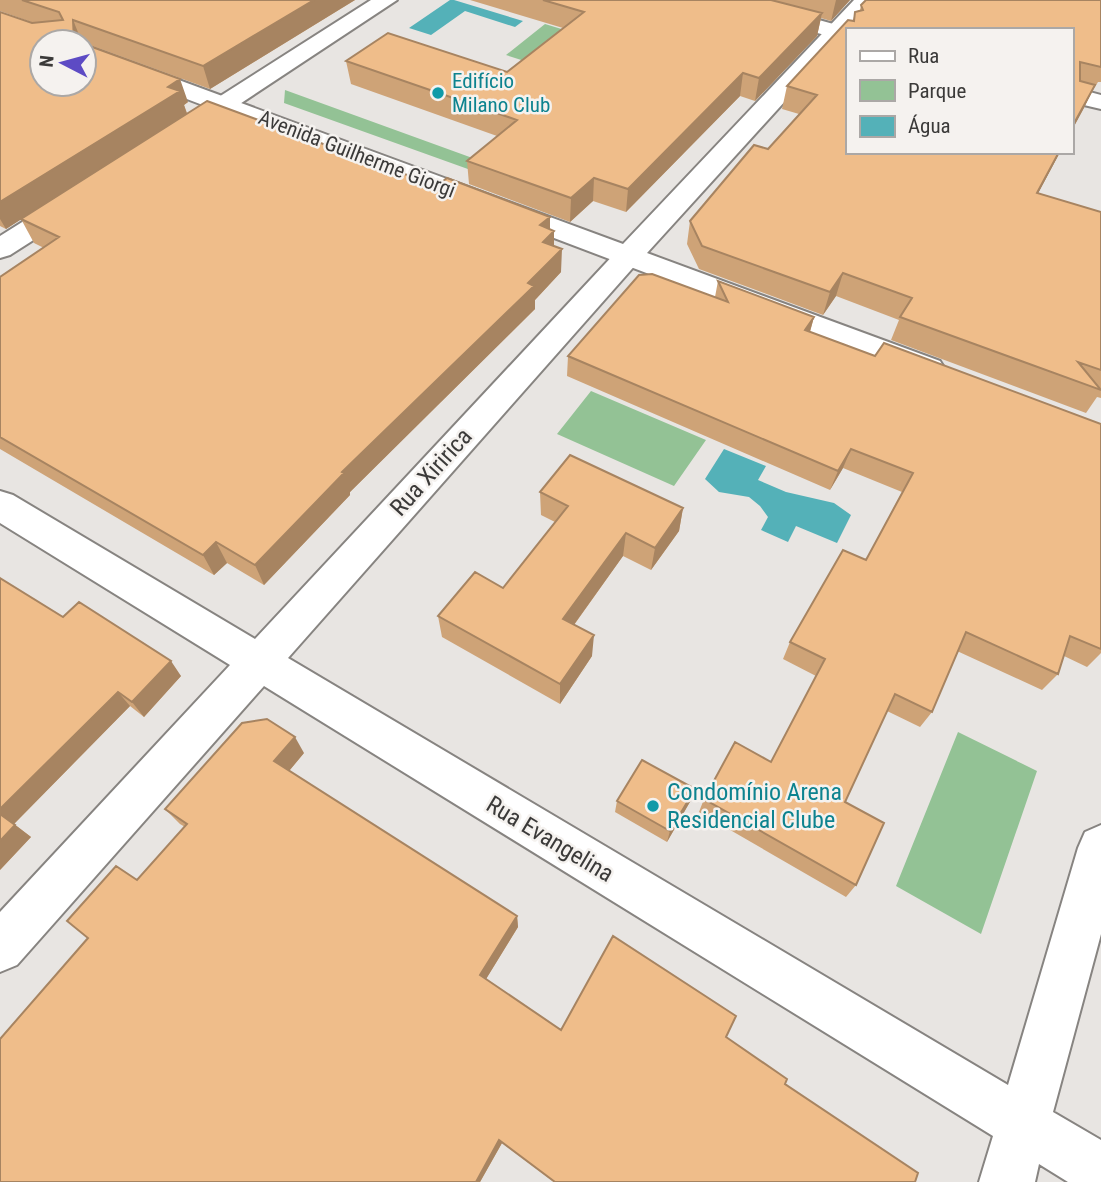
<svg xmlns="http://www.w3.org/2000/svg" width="1101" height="1182" font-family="'Roboto Condensed',sans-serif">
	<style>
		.green { fill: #93c295 }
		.water { fill: #54b1b8 }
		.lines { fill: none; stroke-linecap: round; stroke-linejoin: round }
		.street-casing { stroke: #878481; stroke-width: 4 }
		.secondary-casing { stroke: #878481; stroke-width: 4 }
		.street { fill: #fff; fill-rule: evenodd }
		.secondary { fill: #fff; fill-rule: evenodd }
		.wall { fill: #cea377 }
		.shaded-wall { fill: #a78461 }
		.building { fill: #efbd8a; stroke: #a78461; stroke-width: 2 }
		.culture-dot { fill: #0f9aa8; stroke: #f5f2ef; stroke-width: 2.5 }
		.labels { text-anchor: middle; stroke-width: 5; stroke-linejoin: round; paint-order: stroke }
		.far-culture-label { font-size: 21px; fill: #0d838f; stroke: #f5f2ef; text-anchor: start }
		.far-street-label { font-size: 21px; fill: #3b3a39; stroke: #f5f2ef }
		.street-label { font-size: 24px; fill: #3b3a39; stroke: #f5f2ef }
		.culture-label { font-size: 24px; fill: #0d838f; stroke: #f5f2ef; text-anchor: start }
	</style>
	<rect width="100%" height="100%" fill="#e8e5e2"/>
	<path class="green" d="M545 24 578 34 540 66 506 55Z
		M285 90 489 164 479 173 284 103Z
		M591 391 706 440 674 486 557 434Z
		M958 732 1037 771 981 934 896 886Z"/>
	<path class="water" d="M450 0H454L523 21 515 27 465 11 431 35 409 28Z
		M724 449 766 466 758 480 786 492 834 503 851 515 837 543 796 526 788 542 761 530 768 517 760 506 749 497 719 492 705 479Z"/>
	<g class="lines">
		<g class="street-casing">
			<path id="street" d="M371 0H397L196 133 187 136 178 133 174 128 178 123Z
				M711 0H747L855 30H847V41L714 5Z
				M1071 87 1101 95V109L1071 102Z
				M72 195 82 197 86 203 82 209 10 255 0 258V236L62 197Z
				M628 247 638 250 642 256 638 262 288 658 1008 1085 1078 848 1085 832 1101 825V934L1053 1112 1101 1140V1182H1068L1039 1164 1035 1182H979L993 1136 264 686 17 965 0 972V912L230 665 0 523V491L13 495 255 639 618 250Z"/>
		</g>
		<g class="secondary-casing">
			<path id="secondary" d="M854 0H877L647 253 940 361 945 369 940 377 929 380 84 60V45L623 244Z"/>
		</g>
		<use href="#street" class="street"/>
		<use href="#secondary" class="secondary"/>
	</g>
	<path class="wall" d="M0 0H355L210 89 84 43V42H42L188 102 184 105 187 113 554 231V246L561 272 535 300V309L350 492V495L264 585 227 563 214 575 0 449V277L44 248 34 243 21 219 6 229 0 226V12L34 23 0 11Z
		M470 0H850L831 21 821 18 817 36 755 101 740 96 626 212 593 201 570 222 469 184 467 161 497 136 351 84 346 61 507 72 563 28Z
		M1101 0V82H1098L1093 90 1038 193 1101 212V398L1097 397 1086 413 891 340 899 320 836 296 823 315 699 269 687 244 690 221 768 149 799 114 782 109 787 86 853 21 855 12 860 10 861 5Z
		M718 281 814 317 810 332 875 356 1101 424V653L1087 667 1064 656 1058 674 1042 690 957 651 932 712 920 727 887 711 845 802 856 885 846 897 699 812 704 799 771 762 816 676 783 659 790 642 866 560 902 492 843 468 830 490 567 376 568 356 715 297Z
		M540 492 683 508 679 531 651 570 623 556 574 625 592 656 560 704 442 637 438 616 503 588 555 522 541 515Z
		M63 617 181 676 144 717 130 706 14 824 31 837 0 870Z
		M304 753 289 771 517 916 518 927 486 979 561 1030 726 1037 785 1084 915 1182H554L502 1143 480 1182H0L88 938 137 880 185 827 180 824 165 809Z
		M691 800 667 842 615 812 617 801Z"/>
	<path class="shaded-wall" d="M314 0H355L210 89 203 66Z
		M836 0H850L831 21Z
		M822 13 817 36 755 101 759 78Z
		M73 20 82 42H75L74 40Z
		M743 73 740 96 626 212 628 189Z
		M180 79 188 102 184 105 187 114 6 229 0 219V202Z
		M1095 85 1084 108 1071 132V129Z
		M1059 152H1060L1026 216 1037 193Z
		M594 178 593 201 570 222 571 198Z
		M550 217V234L554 231V254L543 265 540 225Z
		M562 249 561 272 535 300V309L350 492V495L264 585 255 565 342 472Z
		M843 273 836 296 823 315 830 292Z
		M814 317 808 338 805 330Z
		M851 449 843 468 830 490 838 471Z
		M683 508 679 531 651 570 655 548Z
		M626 533 623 556 563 640V619Z
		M216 542 227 563 214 575 203 555Z
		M594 635 592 656 560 704V684Z
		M171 661 181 676 144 717 132 702Z
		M118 692 130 706 14 824 31 837 0 870V809Z
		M295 737 304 753 284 777 274 761Z
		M695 789 691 800 667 842 670 831Z
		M517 916 518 927 483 984 480 975Z
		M499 1140 502 1143 480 1182H476Z"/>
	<path class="building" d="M22 0H314L203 66 73 20 74 40 79 42H42V84H84V44L180 79 168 87 180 91 0 202V12L32 23 63 20 59 12Z
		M543 0H771L822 13 759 78 743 73 628 189 594 178 571 198 467 161 517 120 346 61 388 33 507 72 584 12Z
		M866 0H1101V67L1080 62V81L1095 85 1071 129V30H847V152H1059L1037 193 1101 212V370L1078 362 1101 390 900 317 912 298 843 273 830 292 702 246 690 221 754 145 768 149 817 95 787 86 848 20 854 21 855 12 863 10 861 5Z
		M207 101 437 186 447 178 550 217 540 225 554 231 543 242 562 249 528 283 534 286 342 472 344 473 255 565 216 542 203 555 0 437V277L59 237 21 219Z
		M652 274 728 302 718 281 814 317 805 330 875 356 884 343 1101 424V649L1070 636 1058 674 966 632 932 712 895 694 845 802 884 823 856 885 704 799 735 742 771 762 825 659 790 642 843 550 866 560 913 473 851 449 838 471 568 356 639 275Z
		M570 455 683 508 655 548 626 533 563 619 594 635 560 684 438 616 475 572 503 588 568 506 540 492Z
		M0 578 63 617 79 602 171 661 132 702 118 692 0 809Z
		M267 719 295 737 274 761 517 916 480 975 561 1030 613 936 736 1016 726 1037 787 1079 785 1084 918 1173 915 1182H555L499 1140 476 1182H0V1039L88 938 67 921 116 866 137 880 187 824 165 809 242 723Z
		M642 760 695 789 670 831 617 801Z
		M0 814 15 825 0 841Z"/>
	<g class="culture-dot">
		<circle cx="438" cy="93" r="7"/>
		<circle cx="653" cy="806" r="7"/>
	</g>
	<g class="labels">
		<g class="far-culture-label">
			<text x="452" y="88">Edifício<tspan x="452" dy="24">Milano Club</tspan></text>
		</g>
		<g class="far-street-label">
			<text transform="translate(357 154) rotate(21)" y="7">Avenida Guilherme Giorgi</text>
		</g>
		<g class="street-label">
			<text transform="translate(431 472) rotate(-48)" y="8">Rua Xiririca</text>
			<text transform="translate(550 839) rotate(31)" y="8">Rua Evangelina</text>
		</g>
		<g class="culture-label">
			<text x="667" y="800">Condomínio Arena<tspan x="667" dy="28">Residencial Clube</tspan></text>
		</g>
	</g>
	<rect x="846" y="28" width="228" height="126" fill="#f5f2ef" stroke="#aba8a6" stroke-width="2"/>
	<rect x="860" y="51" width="35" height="10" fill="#ffffff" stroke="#aba8a6" stroke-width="2"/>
	<text x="908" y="63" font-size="21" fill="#3b3a39">Rua</text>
	<rect x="860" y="80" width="35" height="21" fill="#93c295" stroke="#aba8a6" stroke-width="2"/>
	<text x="908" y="98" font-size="21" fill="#3b3a39">Parque</text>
	<rect x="860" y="116" width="35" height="21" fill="#54b1b8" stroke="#aba8a6" stroke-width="2"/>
	<text x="908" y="133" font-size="21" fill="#3b3a39">Água</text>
	<g transform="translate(63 63) rotate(276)"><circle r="33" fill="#f5f2ef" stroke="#aba8a6" stroke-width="2"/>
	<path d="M0-5L12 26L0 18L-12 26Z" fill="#5d4bc4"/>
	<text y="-10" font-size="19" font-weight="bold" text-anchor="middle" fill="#3b3a39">N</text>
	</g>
</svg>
